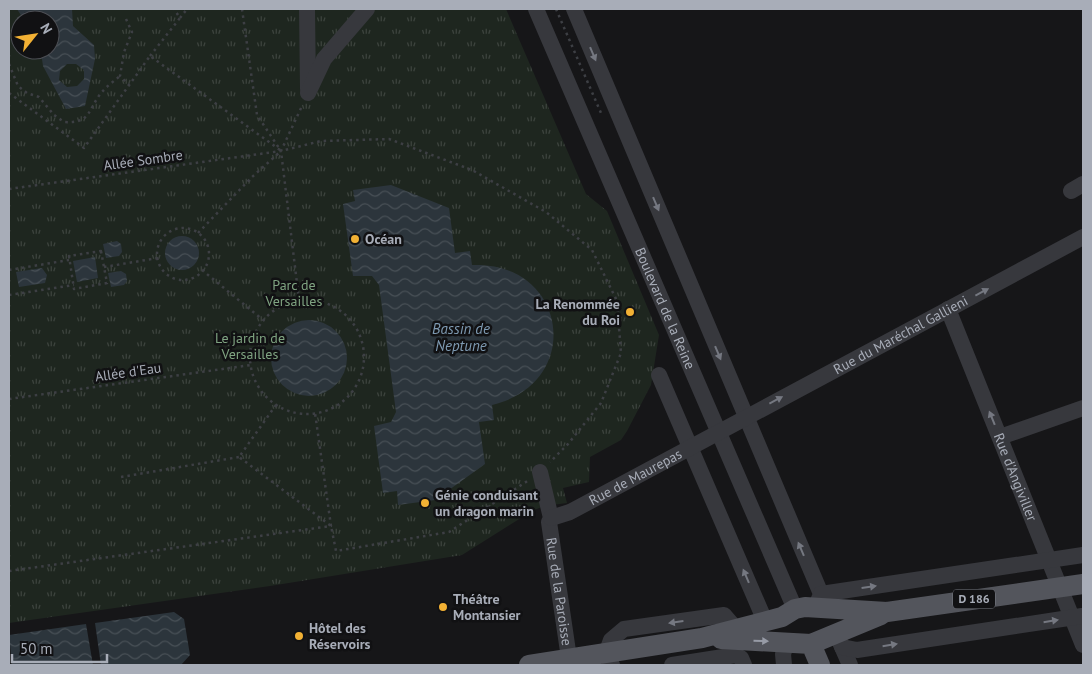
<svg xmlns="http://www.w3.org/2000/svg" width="1092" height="674" font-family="'PT Sans',sans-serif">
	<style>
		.park { fill: url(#park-tufts); fill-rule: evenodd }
		.water { fill: url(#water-waves); fill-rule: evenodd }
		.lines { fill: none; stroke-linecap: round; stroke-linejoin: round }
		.path { stroke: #3d3f44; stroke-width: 2.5; stroke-dasharray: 2.5 4; stroke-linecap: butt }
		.minor { stroke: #37383d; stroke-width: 16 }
		.major { stroke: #53555c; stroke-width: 20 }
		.oneway { fill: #757881 }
		.oneway2 { fill: #979ba6 }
		.poi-dot { fill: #f2b134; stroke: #111113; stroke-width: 2 }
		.labels { text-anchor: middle; stroke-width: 5; stroke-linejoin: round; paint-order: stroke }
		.shield { fill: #111113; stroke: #7b7e86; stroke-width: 1 }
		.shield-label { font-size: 12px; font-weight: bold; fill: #a8adb8 }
		.street-label { font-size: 14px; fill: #a8adb8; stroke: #111113 }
		.poi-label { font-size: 14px; font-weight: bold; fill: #a8adb8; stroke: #111113; text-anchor: start }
		.park-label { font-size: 14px; fill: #7fa381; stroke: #111113 }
		.water-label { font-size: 15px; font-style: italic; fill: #7f9bb3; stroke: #111113 }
	</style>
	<defs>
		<pattern id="park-tufts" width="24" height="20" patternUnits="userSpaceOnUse" patternTransform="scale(1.25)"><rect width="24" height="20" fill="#1e261f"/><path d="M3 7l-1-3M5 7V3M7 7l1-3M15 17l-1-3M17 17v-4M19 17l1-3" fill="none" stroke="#3c433d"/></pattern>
		<pattern id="water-waves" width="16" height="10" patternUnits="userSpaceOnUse" patternTransform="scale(1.25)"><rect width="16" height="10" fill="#2c353c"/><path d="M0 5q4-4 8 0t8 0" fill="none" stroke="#485056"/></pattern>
	</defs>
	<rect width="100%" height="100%" fill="#161618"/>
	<path class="park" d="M9 9H506L586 194 607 211 659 335 651 385 627 431 621 440 590 457 589 482 563 488 567 503 544 506 532 511 462 555 270 586 9 623ZM20 20H50V50H20Z"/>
	<path class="water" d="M17 9H72L73 26 94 45 95 59 85 106 66 109 43 66 41 52 50 50 53 21 50 24V20H24ZM67 64H76L84 70V79L77 86 67 87 59 80 60 71Z
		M391 185 449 208 455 253 470 251 472 265C568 261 585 383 492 405L494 420 479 422 485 464 435 500 398 505 397 491 383 493 374 426 391 422 396 412 379 285 372 276H353L343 204 355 201 353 190Z
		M165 253a17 17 0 1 1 34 0a17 17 0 1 1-34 0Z
		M117 241 121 244 122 252 119 256 106 258 103 244Z
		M95 257 98 278 77 282 73 261Z
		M42 268 47 275 45 283 19 287 16 272Z
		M121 271 126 274 127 281 124 285 111 287 108 273Z
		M271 358a38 38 0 1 1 76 0a38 38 0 1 1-76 0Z
		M174 612 184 619 190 655 181 665H101L95 623Z
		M86 624 93 665H12L9 635Z"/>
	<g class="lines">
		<path class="path" d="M242 9 257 115 279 148
			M556 9 601 113
			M180 18 187 9
			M126 19 132 32 124 52 120 76 129 85
			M150 56 180 18 174 9
			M9 64 18 86 27 93 39 97 54 115 64 122C92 124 88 108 102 92 107 86 114 81 120 76
			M9 93 84 148 150 56 280 150
			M9 189 281 151 321 141 389 139 472 170 546 212 592 250 617 301 621 353 601 403 568 444 550 462
			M157 254a26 26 0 1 1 52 0a26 26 0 1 1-52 0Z
			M198 233 252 177 280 152
			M101 251 107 283 74 289 69 256Z
			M104 267 158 258
			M9 270 69 260
			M202 270 263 320
			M9 295 74 285
			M299 300 281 151 302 106
			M250 357a57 57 0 1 1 114 0a57 57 0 1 1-114 0Z
			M9 399 251 365
			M276 405 239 457 331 526 336 551 449 532 529 480
			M121 477 239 457
			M9 571 331 526 315 413"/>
		<g class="minor">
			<path d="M307 9 308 89"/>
			<path id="s1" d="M536 9 795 609"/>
			<path d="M574 9 821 594 815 609"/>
			<path d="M308 93 324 59 367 9"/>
			<path d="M1071 191 1083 184"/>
			<path id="s2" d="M948 309 1083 645"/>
			<path d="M659 375 765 621"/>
			<path d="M1000 437 1083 408"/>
			<path id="s3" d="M540 472 551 518 549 522 570 665"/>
			<path id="s4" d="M551 518 570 512 1083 237"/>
			<path d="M821 594 1083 555"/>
			<path d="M839 640 850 665"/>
			<path d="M842 647 857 650 1082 616"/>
			<path d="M612 665 606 654 611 640 624 629 724 615 736 629"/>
			<path d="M672 665 736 655 741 658 744 665"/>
			<path d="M784 665 783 654 787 642"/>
		</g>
		<path class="major" d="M721 639 811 644 881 615
			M811 644 820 665
			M529 665 702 638 782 617 795 609 805 607 887 612 1083 584"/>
	</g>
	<defs><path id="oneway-solid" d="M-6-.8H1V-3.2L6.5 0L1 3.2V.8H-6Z" transform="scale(1.25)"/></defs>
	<g class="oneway">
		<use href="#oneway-solid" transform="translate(593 54) rotate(67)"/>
		<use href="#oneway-solid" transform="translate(656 204) rotate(67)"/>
		<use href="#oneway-solid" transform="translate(982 292) rotate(-28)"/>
		<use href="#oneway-solid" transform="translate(718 353) rotate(67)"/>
		<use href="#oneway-solid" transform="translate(776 400) rotate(-28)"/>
		<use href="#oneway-solid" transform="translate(992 418) rotate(-112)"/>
		<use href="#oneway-solid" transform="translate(801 549) rotate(-113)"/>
		<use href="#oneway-solid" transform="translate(746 576) rotate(-113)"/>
		<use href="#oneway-solid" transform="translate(869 587) rotate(-8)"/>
		<use href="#oneway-solid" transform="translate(1051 621) rotate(-9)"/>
		<use href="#oneway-solid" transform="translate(676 622) rotate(172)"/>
		<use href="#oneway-solid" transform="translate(890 645) rotate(-9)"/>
	</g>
	<use class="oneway2" href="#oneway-solid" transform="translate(761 641) rotate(2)"/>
	<g class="poi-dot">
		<circle cx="355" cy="239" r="5"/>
		<circle cx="630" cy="312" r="5"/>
		<circle cx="425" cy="503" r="5"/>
		<circle cx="443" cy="607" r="5"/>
		<circle cx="299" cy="636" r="5"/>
	</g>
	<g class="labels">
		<rect class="shield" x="953" y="589.5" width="42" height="19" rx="4"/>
		<g class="shield-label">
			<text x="974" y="603">D 186</text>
		</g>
		<g class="street-label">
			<text transform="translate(143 160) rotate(-8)" y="5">Allée Sombre</text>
			<text dy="5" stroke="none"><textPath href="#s1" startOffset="326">Boulevard de la Reine</textPath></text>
			<text dy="5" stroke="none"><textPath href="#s4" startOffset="395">Rue du Maréchal Gallieni</textPath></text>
			<text transform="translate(128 372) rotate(-8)" y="5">Allée d'Eau</text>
			<text dy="5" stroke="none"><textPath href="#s4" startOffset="94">Rue de Maurepas</textPath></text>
			<text dy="5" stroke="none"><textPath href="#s2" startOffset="181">Rue d'Angiviller</textPath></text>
			<text dy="5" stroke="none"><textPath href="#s3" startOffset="122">Rue de la Paroisse</textPath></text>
		</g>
		<g class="poi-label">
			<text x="365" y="244">Océan</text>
			<text x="620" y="309" text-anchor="end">La Renommée<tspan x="620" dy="16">du Roi</tspan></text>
			<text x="435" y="500">Génie conduisant<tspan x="435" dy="16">un dragon marin</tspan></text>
			<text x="453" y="604">Théâtre<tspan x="453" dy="16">Montansier</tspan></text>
			<text x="309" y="633">Hôtel des<tspan x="309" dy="16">Réservoirs</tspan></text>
		</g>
		<g class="park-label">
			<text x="294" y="290">Parc de<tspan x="294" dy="16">Versailles</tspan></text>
			<text x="250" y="343">Le jardin de<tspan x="250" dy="16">Versailles</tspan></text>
		</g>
		<g class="water-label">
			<text x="461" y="334">Bassin de<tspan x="461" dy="17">Neptune</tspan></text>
		</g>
	</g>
	<rect width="1092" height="674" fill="none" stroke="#a8adb8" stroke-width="20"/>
	<g transform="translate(35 35) rotate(60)"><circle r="24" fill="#111113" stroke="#4d4f55"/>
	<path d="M0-4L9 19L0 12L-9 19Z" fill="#f2b134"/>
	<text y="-8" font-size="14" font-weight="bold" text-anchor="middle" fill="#a8adb8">N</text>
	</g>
	<path d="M12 654v8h95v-8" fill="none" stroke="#a8adb8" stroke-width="2.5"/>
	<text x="20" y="654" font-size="15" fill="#a8adb8" stroke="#111113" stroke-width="4" paint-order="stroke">50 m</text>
</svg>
